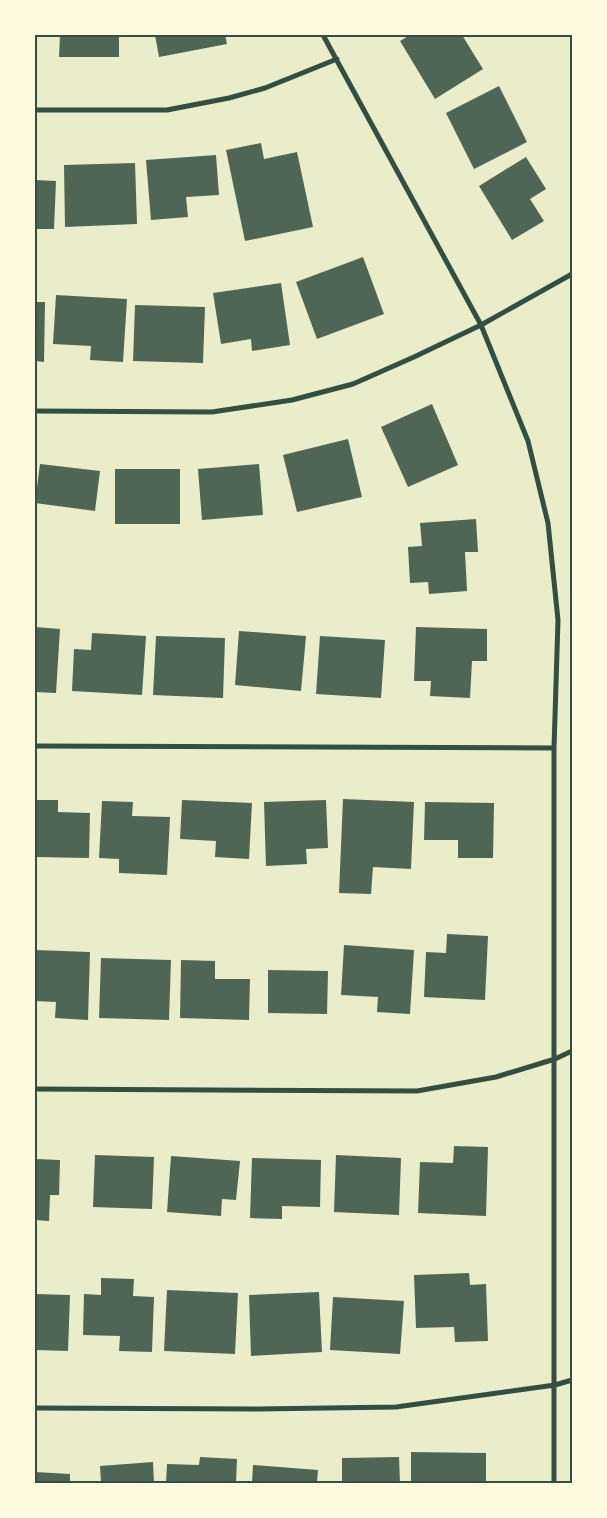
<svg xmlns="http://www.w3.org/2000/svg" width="607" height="1518" font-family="'Alegreya Sans',sans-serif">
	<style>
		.building { fill: #4f6655 }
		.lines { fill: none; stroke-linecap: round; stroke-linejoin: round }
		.minor { stroke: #344e41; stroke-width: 5 }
		.neatline { fill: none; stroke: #344e41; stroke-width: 2 }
	</style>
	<rect width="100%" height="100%" fill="#e9edc9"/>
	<path class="building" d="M60 35H119V57H59Z
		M155 35H225L227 44 159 57Z
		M410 35H462L483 69 435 99 400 41Z
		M499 86 527 142 474 169 446 113Z
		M261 143 264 159 297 152 313 227 245 241 226 150Z
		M216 155 219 195 186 197 188 217 151 220 146 160Z
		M526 157 546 189 530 199 544 221 512 240 479 186Z
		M135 163 137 224 65 227 64 165Z
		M35 180 56 181 54 229H35Z
		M363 257 384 314 317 339 296 282Z
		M281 283 290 345 252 351 251 339 221 344 213 293Z
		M56 295 127 299 123 362 90 360 91 346 53 344Z
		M35 302H45L44 362 35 361Z
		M135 305 205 307 203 363 133 361Z
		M432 404 458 465 408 487 381 427Z
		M348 439 362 497 297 512 283 455Z
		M40 464 100 471 95 511 35 503Z
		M259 464 263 515 202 520 198 469Z
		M115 469H180V524H115Z
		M476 519 478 552H465L467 591 429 594 428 582 410 583 408 547 422 546 420 523Z
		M35 627 60 629 56 693 35 692Z
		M416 627 487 629V661H472L470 698 430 696 431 681H414Z
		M239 631 306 636 301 691 235 685Z
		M92 633 146 636 142 695 72 691 74 649 91 650Z
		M156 636 225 638 223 698 153 695Z
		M320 636 385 640 381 698 316 694Z
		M343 799 414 802 411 869 373 867 371 894 339 893Z
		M35 800H58V812L90 813 89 858 35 857Z
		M182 800 252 803 249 859 215 857 216 841 180 839Z
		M326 800 328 848 306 849 307 864 266 866 264 802Z
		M102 801 133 802 132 816 170 817 167 875 119 873V859L99 858Z
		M425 802 494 803 493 858H458V840H424Z
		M447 934 488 936 485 1000 424 997 426 952 446 953Z
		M344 945 414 950 410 1014 377 1012 378 997 341 995Z
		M35 950 90 952 88 1020 55 1018 56 1002 35 1001Z
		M101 958 171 960 169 1020 99 1018Z
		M181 960 215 961V979H250L249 1020 180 1018Z
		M268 970 328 971 327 1014 268 1013Z
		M454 1146 488 1147 486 1216 418 1213 420 1162 453 1163Z
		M95 1155 154 1157 152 1209 93 1207Z
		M336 1155 401 1158 399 1215 334 1212Z
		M171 1156 240 1161 236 1200 222 1199 221 1216 167 1212Z
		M252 1158 321 1160 320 1207 282 1206V1219L250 1218Z
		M35 1159 60 1160 59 1195H50L49 1221 35 1220Z
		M469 1273 470 1285 486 1284 488 1341 455 1342 454 1327 416 1328 414 1275Z
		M101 1278 134 1279 133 1296 154 1297 152 1352 119 1351 120 1336 83 1335 84 1294 101 1295Z
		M167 1290 238 1293 235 1354 164 1351Z
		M319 1292 322 1352 251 1356 249 1295Z
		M35 1294 70 1295 68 1351 35 1350Z
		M333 1297 404 1301 400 1354 330 1350Z
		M411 1452 486 1453V1483H411Z
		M200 1457 237 1459 236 1483H166L167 1464 199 1465Z
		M399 1457 400 1483H342V1458Z
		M153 1462 154 1483H101L100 1466Z
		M253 1465 318 1470 317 1483H252Z
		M35 1472 70 1474V1483H35Z"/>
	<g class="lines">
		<path class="minor" d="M323 35 481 325 528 441 548 523 558 620 554 748V1483
			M35 110H167L229 98 265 88 337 59
			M35 411 212 412 292 400 353 384 414 357 481 325 572 274
			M35 746 554 748
			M35 1089 417 1091 496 1077 555 1059 572 1051
			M35 1408 258 1409 396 1407 555 1385 572 1380"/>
	</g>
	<rect width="607" height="1518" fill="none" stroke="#fefae0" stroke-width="72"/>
	<rect x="36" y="36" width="535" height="1446" class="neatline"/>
</svg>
